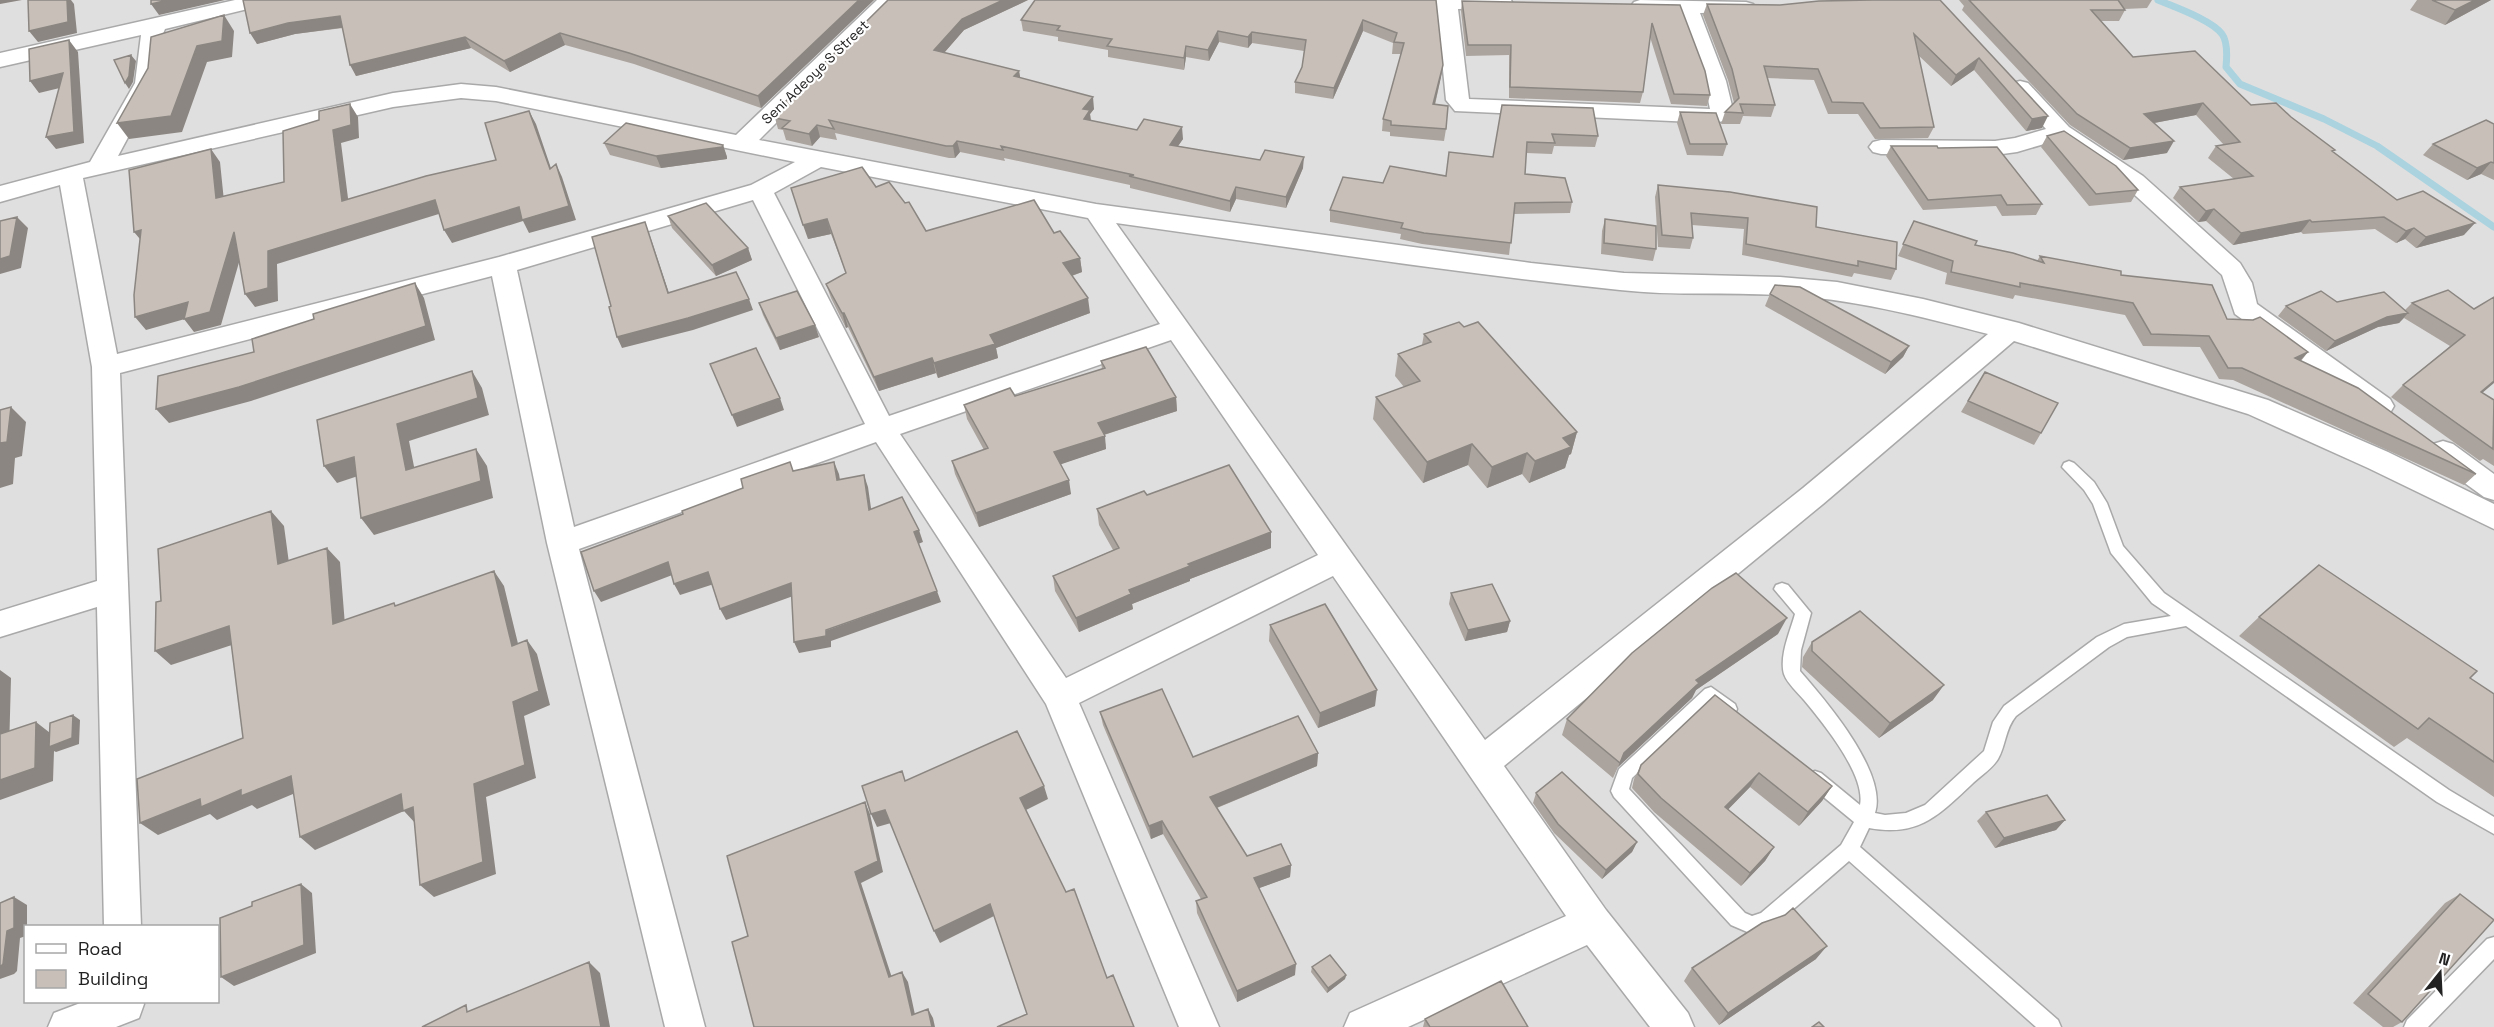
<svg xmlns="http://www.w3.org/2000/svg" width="2494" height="1027" font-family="'Space Grotesk',sans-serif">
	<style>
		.residential { fill: #e0dfdf; fill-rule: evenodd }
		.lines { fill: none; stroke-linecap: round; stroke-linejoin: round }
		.stream { stroke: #aad3df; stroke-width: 7 }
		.service-casing { stroke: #a9a9a9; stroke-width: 3 }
		.minor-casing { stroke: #a9a9a9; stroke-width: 3 }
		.service { fill: #fff; fill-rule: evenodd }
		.minor { fill: #fff; fill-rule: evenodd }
		.wall { fill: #aba49e }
		.shaded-wall { fill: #8b8681 }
		.building { fill: #c7bfb8; stroke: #8b8681; stroke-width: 1.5 }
		.labels { text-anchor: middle; stroke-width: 4.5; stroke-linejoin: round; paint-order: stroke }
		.far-street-label { font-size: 14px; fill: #222; stroke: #fff }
	</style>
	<rect width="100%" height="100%" fill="#f2efe9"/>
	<path class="residential" d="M0 0H2494V1027H0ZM26 926H218V1002H26Z"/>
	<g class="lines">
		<path class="stream" d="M2158 0C2174 7 2212 20 2222 34 2228 42 2227 57 2226 67L2240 84 2324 119 2377 146 2494 227"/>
		<g class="service-casing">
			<path id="service" d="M2069 461 2074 463 2094 482 2107 503 2123 546 2164 593 2449 790 2494 817V834L2437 802 2186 626 2127 637 2109 647 2016 716C2005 729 2006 745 1998 759 1992 769 1979 777 1971 785 1938 816 1918 837 1869 828L1860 847 2058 1020 2061 1027H2036L1849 861 1774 926 1752 934 1731 925 1614 797 1611 791 1619 769 1705 689 1711 687 1735 704 1737 709 1735 714C1725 718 1719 711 1711 704L1632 778 1629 789 1745 913 1752 916 1761 913 1841 845 1854 822 1809 785 1806 779 1809 773 1815 771 1821 773 1860 805C1866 775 1823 723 1804 700 1798 693 1787 683 1784 674 1779 656 1790 632 1795 614L1774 589 1776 585 1782 583 1788 585 1811 613 1801 650 1800 671C1826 701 1888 773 1875 813L1885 815 1906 813 1925 805 1984 751 1993 722 2004 706 2097 637 2124 624 2171 616 2152 603 2111 553 2093 504 2084 490 2062 467 2064 463Z
				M2494 937V959L2428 1027H2404L2407 1020 2487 939Z"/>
		</g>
		<g class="minor-casing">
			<path id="minor" d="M235 0H271L268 4 165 29 160 41 157 83 118 156 393 93 461 84 496 87 736 135 877 0H899L759 140 1096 204 1531 263 1624 273 1780 277 1837 282 1923 299 2019 323 2268 400 2388 452 2494 504V529L2368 468 2248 414 2014 341 1823 504 1504 766 1606 910 1688 1013 1694 1027H1650L1587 945 1408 1027H1344L1350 1013 1566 916 1333 576 1079 703 1219 1027H1179L1046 704 876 442 579 549 705 1027H665L547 543 492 276 120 373 141 926H104L97 607 0 637V611L97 581 92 367 60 185 0 202V186L90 162 135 83 141 35 0 67V53ZM461 98 496 101 795 162 751 185 499 257 117 354 83 178 393 107ZM821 167 1088 218 1160 324 889 416 774 193ZM753 200 865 424 574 527 517 270ZM1116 223C1284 246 1452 273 1620 290 1673 296 1726 292 1779 295 1850 298 1919 316 1988 334L1803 488 1485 740ZM1171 340 1318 555 1066 678 900 434Z
				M1307 0H1511L1513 4 1510 8 1458 9 1469 99 1710 109 1704 81 1679 13 1634 10 1631 6 1634 2 1640 0 1746 2 1753 4 1757 8 1753 12 1700 13 1726 81 1733 110 1723 121 1715 123 1455 111 1446 100 1437 9 1317 6 1310 4Z
				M2020 81 2028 83 2069 127 2143 176 2240 263 2252 283 2257 304 2390 399 2394 406 2390 413 2380 416 2370 413 2235 314 2222 275 2125 186 2058 140 2017 152 1995 155 1881 154 1873 152 1869 147 1873 142 1881 140 1995 141 2015 138 2046 129 2009 88 2012 83Z
				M2443 441 2453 444 2494 474V500L2484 497 2433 460 2429 452 2433 444Z
				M83 1002H143L144 1004 139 1018 116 1027H48L54 1013Z"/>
		</g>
		<use href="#service" class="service"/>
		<use href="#minor" class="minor"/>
	</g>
	<path class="wall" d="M243 0H874L761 108 634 64 565 45 510 72 471 48 356 76 343 28 295 34 257 44Z
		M888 0H1028L964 30 944 53 1019 71 1020 78 1094 109 1090 114 1091 121 1183 139 1178 146 1303 168 1286 208 1236 199 1230 212 1130 188V185L1004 158 1005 161 960 152 955 158H949L835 133 837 140 820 137 812 146 786 140 783 130 778 129 775 118 781 110 780 107Z
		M1436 0 1443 65 1441 77 1435 105 1446 129 1444 141 1390 136V132L1382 131 1383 119 1401 54H1392L1393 43 1363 31 1333 99 1295 93V82L1302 67 1304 51 1252 43 1248 48 1219 42 1209 61 1186 57 1184 70 1108 57V50L1058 41V37L1023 31 1021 20Z
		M1940 0 2042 128 2026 131 1974 70 1951 86 1918 55 1934 127 1928 138 1875 139 1858 114H1828L1814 80 1767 78 1775 105 1771 117 1743 116 1740 124H1721L1725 112 1734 103 1728 80 1703 15 1707 4 1780 5Z
		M1959 0H2152L2147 8 2124 9 2125 10 2119 21H2101L2133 57 2251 105 2291 117 2333 152 2397 200 2464 235 2416 248 2405 239 2396 243 2375 229 2303 234 2301 232 2233 245 2206 221 2198 222 2173 198 2180 187 2234 179 2208 158 2216 146 2224 145 2196 115 2154 123 2167 153 2123 160 2070 125 1962 10 1964 6Z
		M2417 0H2491L2445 25 2410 10Z
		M1462 1 1680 5 1710 95 1707 106 1671 104 1650 37 1643 92 1640 103 1509 98V55L1466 56 1461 11Z
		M1502 105 1598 136 1595 147 1554 146 1552 154 1526 153 1525 174 1572 202 1570 213 1514 214 1509 255 1422 244 1400 239 1401 234 1330 222V210L1383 183 1446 176 1493 157Z
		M1680 112 1727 144 1723 156 1687 155 1677 123Z
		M2494 124V180L2481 174 2467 180 2423 155 2433 144Z
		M2047 136 2138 190 2131 202 2089 206 2041 147Z
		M604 143 723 145 727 157V159L661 168 610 155Z
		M1891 146 1938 148 2042 204 2036 215 2002 216 1996 206 1923 210 1886 156Z
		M1658 185 1816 227 1896 269 1891 280 1854 273 1852 277 1742 255 1744 229 1692 225 1693 238 1690 249 1658 247 1655 197Z
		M876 187 926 231 1054 233 1080 258 1082 272 1072 276 1090 313 996 348 998 358 938 378 936 373 879 391 848 327 846 328 831 298 826 284 846 273 831 234 808 239Z
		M668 216 748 248 752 260 716 276 672 228Z
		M1605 219 1656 249 1653 261 1601 254 1602 231Z
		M1914 221 1975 245 2037 261 2040 256 2121 275 2227 319 2308 352 2301 361 2476 474 2464 485 2233 380 2219 379 2200 347 2143 346 2125 315 2015 295 2013 299 1945 284 1947 273 1898 256Z
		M1770 294 1909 346 1903 357 1885 374 1765 306Z
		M2337 302 2405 310 2412 303 2474 309 2482 393 2494 400V466L2483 459 2480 461 2391 397 2403 385 2450 346 2404 318 2399 323 2378 327 2326 351 2278 316 2286 306Z
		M759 303 819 337 780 350 763 315Z
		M1464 327 1577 432 1571 454 1569 455 1565 468 1529 483 1522 474 1487 488 1468 465 1423 483 1373 419 1376 397 1404 387 1395 376 1398 354 1422 345 1424 334Z
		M1101 361 1176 397 1177 411 1104 435 1106 449 1060 464 1071 494 979 527 955 474 952 461 984 450 967 419 964 405 1015 396 1102 369Z
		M1985 372 2041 433 2034 445 1961 412Z
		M1147 495 1271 548 1190 579V581L1132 604 1133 609 1079 632 1055 591 1053 576 1113 550 1099 525 1097 509Z
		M1451 593 1510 621 1507 632 1465 641 1449 604Z
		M2259 617 2470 678 2494 694V797L2407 738 2394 747 2239 636Z
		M1270 625 1375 706 1318 728 1269 641Z
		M1778 634 1696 690 1692 698 1618 767 1613 778 1562 735 1567 719Z
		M1812 642 1933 700 1879 738 1802 667 1803 657Z
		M1715 695 1832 786 1822 801 1799 826 1750 787 1728 809 1774 847 1765 861 1741 886 1654 812 1632 788 1634 779 1641 765Z
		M1100 712 1193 757 1318 753 1317 766 1217 808 1247 856 1291 865 1290 877 1259 888 1295 975 1237 1002 1197 913 1196 901 1201 899 1163 834 1151 839 1103 725Z
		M1536 793 1637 842 1632 852 1602 879 1554 833 1533 803Z
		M1986 812 2065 820 2056 830 1995 848 1977 821Z
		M2460 894 2402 1022 2393 1027H2383L2353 1003 2445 903Z
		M1785 915 1816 959 1719 1025 1684 981 1692 968Z
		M1312 967 1346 975 1345 979 1327 993 1311 972Z
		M1425 1019 1528 1027H1423Z"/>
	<path class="shaded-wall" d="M0 0H22L0 4Z
		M66 0H71L74 4 77 33 38 42 29 31Z
		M168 0H225L159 15 151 4Z
		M859 0H874L761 108 758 96Z
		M1003 0H1028L964 30 937 61 934 50 962 19Z
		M2475 0H2491L2445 25 2455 10Z
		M224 15 234 31 232 57 207 62 182 132 129 139 117 123 197 46Z
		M340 16 347 27 295 34 257 44 250 33 288 23Z
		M1363 20V31L1333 99 1334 88Z
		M1218 31 1219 42 1209 61 1208 50Z
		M1252 32V43L1248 48V37Z
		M560 33 565 45 510 72 504 61Z
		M465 37 471 48 356 76 350 65Z
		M69 40 78 52 84 143 56 149 46 137 72 85 39 93 30 81Z
		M1186 46V57L1184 70V58Z
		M131 55 136 61 133 82 129 89 125 83Z
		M1979 58 1974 70 1951 86 1956 75Z
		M1443 65 1441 77 1432 116 1433 104Z
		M1019 71 1021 82 1014 76Z
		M1093 97 1094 109 1090 114 1091 122 1085 131 1083 109Z
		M2203 103 2196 115 2138 126 2144 114Z
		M350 104 358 117 359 138 341 143 350 214 342 201 333 130Z
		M529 111 536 124 556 183 550 169Z
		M2048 116 2042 128 2026 131 2032 119Z
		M817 125 820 137 812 146 809 134Z
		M1182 127 1183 139 1171 156 1170 145Z
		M957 141 960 152 955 158 953 146Z
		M2174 141 2167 153 2123 160 2130 148Z
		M723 145 727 157V159L661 168 656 156Z
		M211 149 220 162 225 211 216 198Z
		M1304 157 1303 168 1286 208V197Z
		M2491 162 2481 174 2467 180 2477 168Z
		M556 164 562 177 576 220 529 233 523 221 452 243 444 230 519 207Z
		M1236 187V199L1230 212V201Z
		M435 200 442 213 277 264 278 301 255 307 245 294 268 251Z
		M2214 209 2206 221 2198 222 2206 211Z
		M17 217 28 228 21 268 0 274V259Z
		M827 219 831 234 808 239 803 225Z
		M2310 220 2301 232 2233 245 2241 233Z
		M645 222 649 233 673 305 668 293Z
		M2475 223 2464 235 2416 248 2426 237Z
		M2414 228 2405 239 2396 243 2406 231Z
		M141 230 145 245 134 232Z
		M234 232 244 245 221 325 194 332 184 319Z
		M748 248 752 260 716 276 712 265Z
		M1080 258 1082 272 1065 278 1063 263Z
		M415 283 424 298 435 340 251 401 169 423 156 409Z
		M1088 298 1090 313 996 348 998 358 938 378 934 363 990 335Z
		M749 299 753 310 693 330 622 348 617 337Z
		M188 302 199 315 146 330 135 317Z
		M842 313H844L848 327 846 328Z
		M2408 313 2399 323 2378 327 2326 351 2335 341 2387 317Z
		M815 325 819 337 780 350 776 338Z
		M1909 346 1903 357 1885 374 1891 362Z
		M2308 352 2298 363 2295 358Z
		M932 358 936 373 879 391 874 377Z
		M472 371 482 388 489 415 409 441 418 487 406 470 397 424Z
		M2494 381V383L2468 405 2481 392Z
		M1176 397 1177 411 1100 436 1098 423Z
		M780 398 784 410 737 427 732 415Z
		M11 407 26 422 22 456 15 458 13 484 0 488V443Z
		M1577 432 1571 454 1569 455 1565 468 1529 483 1535 461 1563 438Z
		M1105 436 1106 449 1056 466 1054 452Z
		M1472 444 1468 465 1423 483 1427 462Z
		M476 449 487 466 493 498 374 535 361 518Z
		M1527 453 1522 474 1487 488 1492 467Z
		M354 457 367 473 337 483 324 466Z
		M834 462 839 474 842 492 837 480Z
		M864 475 868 487 873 522 869 510Z
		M1069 480 1071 494 979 527 976 513Z
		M271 511 284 526 291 578 278 564Z
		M919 530 923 542 918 544 914 532Z
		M1271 532V548L1190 579V581L1132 604 1133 609 1079 632 1076 618 1129 590 1188 564Z
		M327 548 340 562 346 638 333 624Z
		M668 562 675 574 601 602 594 591Z
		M494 571 504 586 522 660 512 646Z
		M708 572 714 584 680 595 674 584Z
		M791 583 796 595 726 620 720 609Z
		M937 591 941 602 831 641V647L799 653 794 642Z
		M1787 618 1778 634 1696 690 1692 698 1618 767 1624 753 1696 680Z
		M1510 621 1507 632 1465 641 1468 630Z
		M229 626 244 641 171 665 155 651Z
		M527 640 537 654 550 705 524 716 536 778 486 797 496 874 434 897 420 885 474 784 513 702Z
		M0 670 11 678 9 751 0 745Z
		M1944 685 1933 700 1879 738 1890 723Z
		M1377 690 1375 706 1318 728 1320 713Z
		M73 715 80 720 79 744 56 752 54 751 53 781 0 800V780L36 722 54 736Z
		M1318 753 1317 766 1211 810 1210 797Z
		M1759 773 1750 787 1717 821 1725 807Z
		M291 776 305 789 257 809 252 805 217 820 210 814 158 835 140 823 200 799 241 790Z
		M1044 786 1048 799 1024 811 1020 798Z
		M1832 786 1822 801 1799 826 1808 812Z
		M401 794 414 807 416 824 404 811 315 850 300 837Z
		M865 802 870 814 883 872 861 883 895 987 889 977 855 872Z
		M885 810 891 823 877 827 871 814Z
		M2065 820 2056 830 1995 848 2004 838Z
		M1162 821 1163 834 1151 839 1149 826Z
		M1637 842 1632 852 1602 879 1606 870Z
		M1774 847 1765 861 1741 886 1750 873Z
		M1291 865 1290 877 1254 890V878Z
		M301 884 312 893 316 953 234 986 221 977Z
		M14 897 27 905V927H26V936L20 938 17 971 14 974 0 979V967Z
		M990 904 994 916 940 943 934 931Z
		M1827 946 1816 959 1719 1025 1728 1013Z
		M589 962 600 973 610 1027H601Z
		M1296 964 1295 975 1237 1002V991Z
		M902 972 908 982 917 1024 912 1015Z
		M1346 975 1345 979 1327 993 1328 988Z
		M928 1009 933 1018 935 1027H932Z"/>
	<path class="building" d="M28 0H67L68 22 29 31Z
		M151 0H168L151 4Z
		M243 0H859L758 96 629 53 560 33 504 61 465 37 350 65 340 16 288 23 250 33Z
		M888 0H1003L962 19 934 50 1019 71 1014 76 1093 97 1083 109 1090 110 1084 119 1137 130 1144 119 1182 127 1170 145 1260 160 1265 150 1304 157 1286 197 1236 187 1230 201 1129 176 1134 175 1001 146 1003 150 957 141 953 146H946L829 120 834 129 817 125 809 134 782 128 790 121 775 118 783 108 780 107Z
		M1035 0H1436L1443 65 1433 104 1448 106 1446 129 1391 125V121L1383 119 1404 43 1394 42 1397 33 1363 20 1334 88 1295 82 1302 67 1306 40 1252 32 1248 37 1218 31 1208 50 1186 46 1184 58 1107 46 1112 39 1057 30 1060 26 1021 20Z
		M1873 0H1940L2048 116 2032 119 1979 58 1956 75 1914 34 1934 127 1880 128 1863 103 1832 102 1818 69 1764 66 1775 105 1740 104 1743 113 1725 112 1739 98 1732 69 1707 4 1780 5 1819 1Z
		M1969 0H2118L2125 10H2091L2133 57 2195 51 2251 105 2276 103 2291 117 2335 150 2332 151 2397 200 2423 191 2475 223 2426 237 2414 228 2406 231 2384 217 2312 222 2310 220 2241 233 2214 209 2206 211 2180 187 2253 176 2216 146 2240 142 2203 103 2144 114 2174 141 2130 148 2077 114Z
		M2432 0H2475L2455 10Z
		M1462 1 1680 5 1705 71 1710 95 1674 94 1652 23 1643 92 1510 87 1511 45H1468Z
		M224 15 222 41 197 46 171 116 117 123 148 68 151 37Z
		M69 40 74 132 46 137 63 73 30 81 29 49Z
		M131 55 129 76 125 83 114 60Z
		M350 104 351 125 333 130 342 201 426 176 496 160 485 123 529 111 550 169 556 164 569 206 522 220 519 207 444 230 435 200 268 251V288L245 294 234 232 210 312 184 319 188 302 135 317 134 295 141 230 134 232 129 170 211 149 216 198 284 182 283 131 319 120V111Z
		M1502 105 1593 108 1598 136 1552 134 1555 143 1527 142 1525 174 1565 178 1572 202 1515 203 1511 243 1424 233 1401 228 1403 223 1330 210 1343 177 1383 183 1390 166 1446 176 1449 152 1493 157Z
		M1680 112 1716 113 1727 144H1690Z
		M2486 120 2494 124V163L2491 162 2477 168 2433 144Z
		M626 123 723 145 722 147 656 156 604 143Z
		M2064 131 2116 166 2138 190 2096 194 2047 136Z
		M1891 146H1937L1938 148 1997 147 2042 204 2007 205 2001 195 1928 200Z
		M862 167 876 187 889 182 905 203 909 202 926 231 1034 200 1054 233 1060 231 1080 258 1063 263 1088 298 990 335 995 344 934 363 932 358 874 377 844 313H842L826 284 846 273 827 219 803 225 791 188Z
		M1658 185 1730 192 1817 207 1816 227 1897 242 1896 269 1858 261V266L1746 244 1748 218 1691 213 1693 238 1662 235Z
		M706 203 748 248 712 265 668 216Z
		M17 217 10 256 0 259V221Z
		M1605 219 1656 226V249L1604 243Z
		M1914 221 1977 241 1975 245 2013 253 2044 263 2040 256 2121 271V275L2212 285 2227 319 2253 320 2260 317 2308 352 2295 358 2358 388 2476 474 2242 368H2228L2209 336 2151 334 2133 303 2020 283V287L1951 272 1953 261 1903 244Z
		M645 222 668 293 736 272 749 299 688 318 617 337 609 307 611 306 592 237Z
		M415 283 426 326 239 387 156 409 158 376 254 352 252 339 314 319 313 314Z
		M1775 285 1800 287 1909 346 1891 362 1770 294Z
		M2448 290 2474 309 2494 297V381L2481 392 2494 400 2493 449 2403 385 2465 335 2412 303Z
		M797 291 815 325 776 338 759 303Z
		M2321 291 2337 302 2384 292 2408 313 2387 317 2335 341 2286 306Z
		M1459 322 1464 327 1478 322 1577 432 1563 438 1571 447 1535 461 1527 453 1492 467 1472 444 1427 462 1376 397 1420 381 1398 354 1431 342 1424 334Z
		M1146 347 1176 397 1098 423 1105 436 1054 452 1069 480 976 513 952 461 988 448 964 405 1010 388 1015 396 1105 368 1101 361Z
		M756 348 780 398 732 415 710 364Z
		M472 371 478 398 397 424 406 470 476 449 481 481 361 518 354 457 324 466 317 420Z
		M1985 372 2058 403 2041 433 1968 401Z
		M11 407 7 442 0 443V410Z
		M790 462 793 471 834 462 837 480 864 475 869 510 902 497 919 530 914 532 937 591 826 630V636L794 642 791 583 720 609 708 572 674 584 668 562 594 591 581 552 683 514 682 511 743 488 741 479Z
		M1229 465 1271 532 1188 564 1190 566 1129 590 1131 594 1076 618 1053 576 1119 548 1097 509 1144 491 1147 495Z
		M271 511 278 564 327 548 333 624 394 603 395 606 494 571 512 646 527 640 539 691 513 702 525 765 474 784 483 862 420 885 413 807 403 811 401 794 300 837 291 776 241 796V790L201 807 200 799 140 823 137 779 243 738 229 626 155 651 156 602 161 601 158 549Z
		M2319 565 2477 671 2470 678 2494 694V762L2429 718 2418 729 2259 617Z
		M1736 573 1787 618 1696 680 1699 683 1624 753 1620 763 1567 719 1632 653 1712 588Z
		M1492 584 1510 621 1468 630 1451 593Z
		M1325 604 1377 690 1320 713 1270 625Z
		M1860 611 1944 685 1890 723 1812 651V642Z
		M1162 689 1193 757 1298 716 1318 753 1210 797 1247 856 1281 844 1291 865 1254 878 1296 964 1237 991 1196 901 1207 897 1162 821 1149 826 1100 712Z
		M1715 695 1832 786 1808 812 1759 773 1725 807 1774 847 1750 873 1661 798 1638 774 1641 765Z
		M73 715 72 738 49 747 50 723Z
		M36 722 35 768 0 780V734Z
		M1017 731 1044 786 1020 798 1066 892 1074 889 1107 978 1113 975 1134 1027H997L1027 1014 990 904 934 931 885 810 871 814 862 786 902 771 905 781Z
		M1562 772 1637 842 1606 870 1558 824 1536 793Z
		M2047 795 2065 820 2004 838 1986 812Z
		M865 802 878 861 855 872 889 977 902 972 912 1015 928 1009 932 1027H754L732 942 748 936 727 856Z
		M301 884 304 945 221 977 220 918 252 906V902Z
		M2460 894 2494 920 2402 1022 2368 994Z
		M14 897V928L7 931 3 964 0 967V903Z
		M1793 908 1827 946 1728 1013 1692 968 1762 923 1785 915Z
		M1330 955 1346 975 1328 988 1312 967Z
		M589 962 601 1027H422L466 1005 467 1012Z
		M1501 981 1528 1027H1430L1425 1019Z
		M1819 1022 1824 1027H1812Z"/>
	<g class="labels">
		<g class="far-street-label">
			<text transform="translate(815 72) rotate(-44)" y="5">Seni Adeoye S Street</text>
		</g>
	</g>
	<rect x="24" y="925" width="195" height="78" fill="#ffffff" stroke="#a7a7a7" stroke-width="1.5"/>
	<rect x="36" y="944" width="30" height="9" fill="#ffffff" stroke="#a7a7a7" stroke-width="1.5"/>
	<text x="78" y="955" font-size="18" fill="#222222">Road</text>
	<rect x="36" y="970" width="30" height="18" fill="#c7bfb8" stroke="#a7a7a7" stroke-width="1.5"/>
	<text x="78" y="985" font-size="18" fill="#222222">Building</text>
	<g transform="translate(2440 973) rotate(18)" stroke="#ffffff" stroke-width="4.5" paint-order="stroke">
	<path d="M0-4.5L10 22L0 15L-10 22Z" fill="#222222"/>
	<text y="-9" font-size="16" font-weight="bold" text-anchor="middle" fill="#222222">N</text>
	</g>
</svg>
